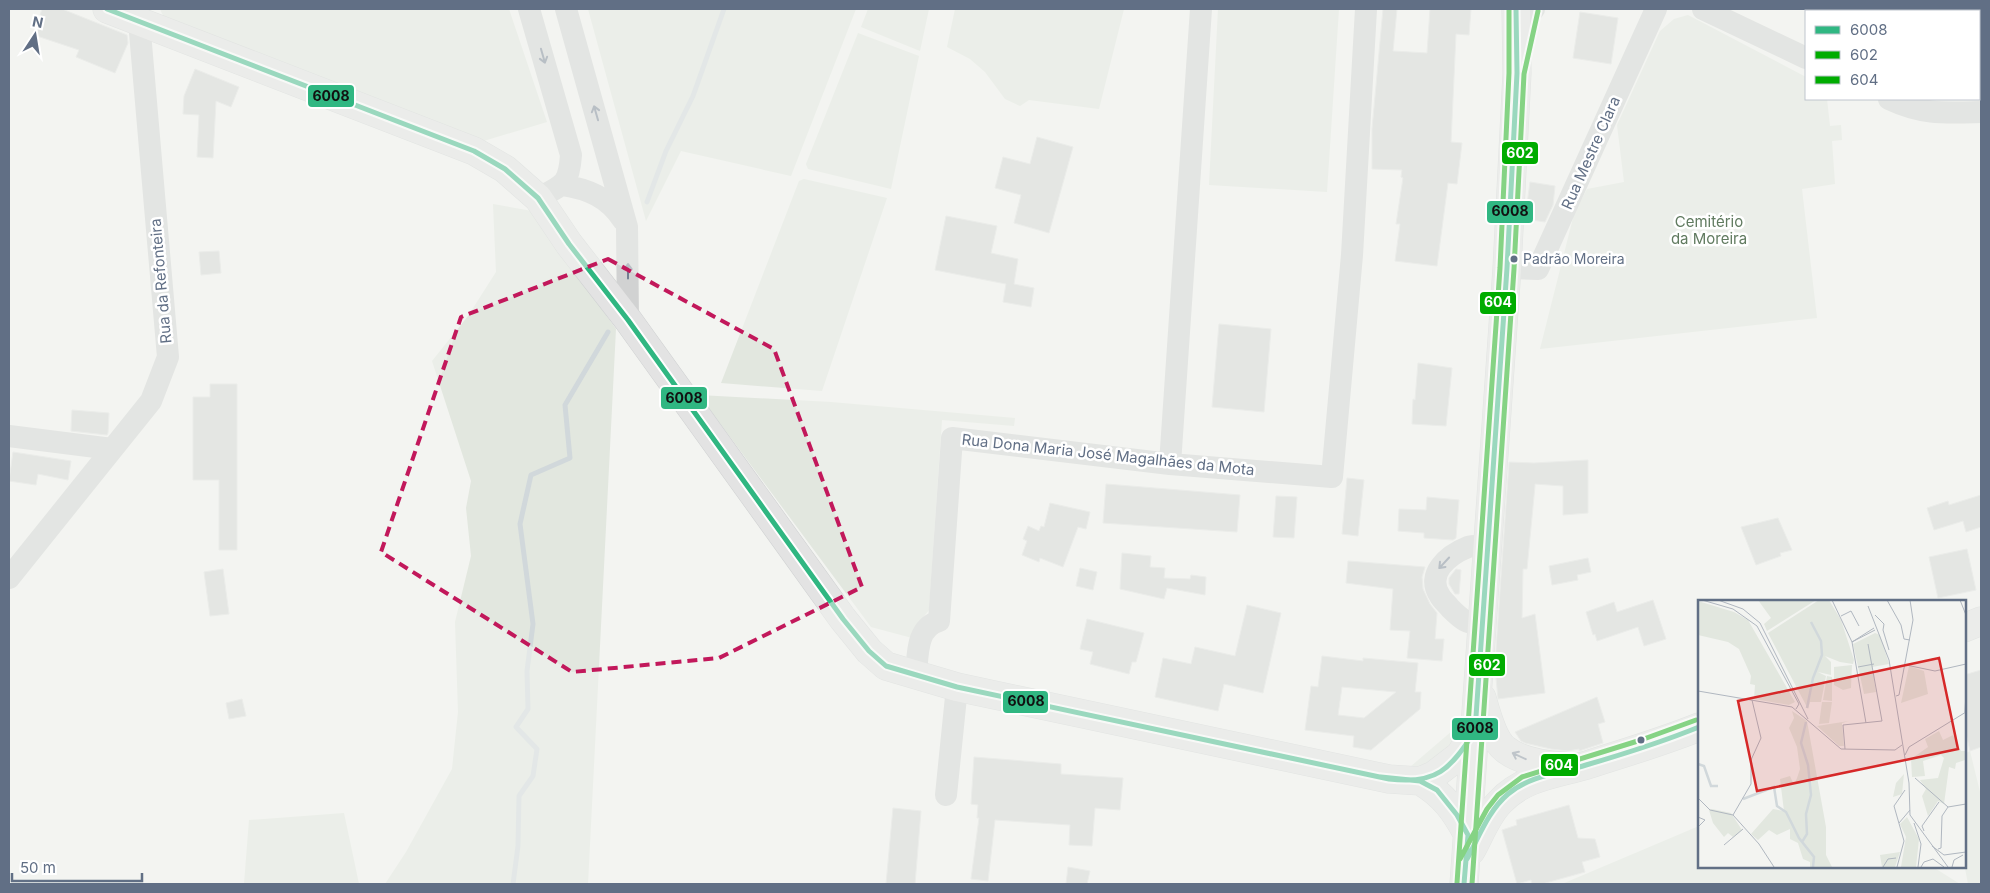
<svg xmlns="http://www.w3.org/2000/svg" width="1990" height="893" font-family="Inter,sans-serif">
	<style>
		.green { fill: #e2e7df }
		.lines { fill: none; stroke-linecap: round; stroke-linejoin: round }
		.stream { stroke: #d1d8db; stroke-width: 5 }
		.building { fill: #d2d4d3; stroke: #e2e3e1; fill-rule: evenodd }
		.major-casing { stroke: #cfd1d2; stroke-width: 29 }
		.minor { stroke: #d1d2d2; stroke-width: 22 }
		.major { stroke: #e3e3e3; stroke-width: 28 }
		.bus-1-casing { stroke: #fff; stroke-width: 9 }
		.bus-2-casing { stroke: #fff; stroke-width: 9 }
		.bus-3-casing { stroke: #fff; stroke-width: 9 }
		.bus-1 { stroke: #30b782; stroke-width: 5 }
		.bus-2 { stroke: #00ac00; stroke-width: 5 }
		.bus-3 { stroke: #00ac00; stroke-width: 5 }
		.oneway { stroke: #727e91 }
		.oneway2 { stroke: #828c9c }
		.marked { fill: none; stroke: #c2185b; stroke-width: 4; stroke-dasharray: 10 6; stroke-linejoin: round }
		.bus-dot { fill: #616f85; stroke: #fff; stroke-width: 2 }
		.labels { text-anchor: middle; stroke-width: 5; stroke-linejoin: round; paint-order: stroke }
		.bus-label { font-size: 14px; fill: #616f85; stroke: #fff; text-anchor: start }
		.street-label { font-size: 15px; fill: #616f85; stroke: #fff }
		.park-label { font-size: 15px; fill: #617b60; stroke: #fff }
		.inset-river { fill: none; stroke: #d1d8db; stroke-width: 2.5 }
		.inset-road { fill: none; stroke: #b0b7c0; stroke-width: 1 }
		.view { fill: #d62828; fill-opacity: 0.15; stroke: #d62828; stroke-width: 2.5 }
		.inset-edge { fill: none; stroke: #616f85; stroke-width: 2.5 }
		.line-badge { stroke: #fff; stroke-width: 2 }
		.badge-label { font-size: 14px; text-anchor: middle; font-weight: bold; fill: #fff }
		.pale-badge-label { font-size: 14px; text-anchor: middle; font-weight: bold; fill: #111 }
	</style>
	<rect width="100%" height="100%" fill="#f3f4f1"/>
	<path class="green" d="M160 9H509L547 122 477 143 164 18Z
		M588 9H856L791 176 681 151 646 221Z
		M868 9H929L920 51 861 27Z
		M955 9H1124L1099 109 1029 100 1020 106 1005 99 985 72 970 59 947 47Z
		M1218 9H1339L1327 192 1209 185Z
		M1688 15 1806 77V99H1827L1830 126 1841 125 1842 140 1832 141 1835 184 1802 189 1817 318 1540 349 1574 214 1587 189 1624 182 1617 125 1660 31 1674 19Z
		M858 33 919 56 891 189 808 169 806 164Z
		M804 179 887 198 822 391 721 383 799 181Z
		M493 204 532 211 616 329 588 884H385L406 852 452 769 458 712 455 622 471 556 466 508 471 481 432 361 468 316 496 272Z
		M699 395 831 402 1015 418 1014 426 942 420 929 610 922 619 916 639 871 627Z
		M1456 730 1455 752 1431 768 1410 767 1452 731Z
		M1970 751 1981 796V884H1968L1964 863V754Z
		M344 813 359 884H244L249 820Z
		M1699 826V867H1933L1960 884H1562Z"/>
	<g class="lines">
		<path class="stream" d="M647 202 666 151 693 96 724 9
			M513 884 518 846 519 796 533 776 537 749 516 727 528 709 527 671 533 624 520 524 531 475 570 458 565 405 608 332"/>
	</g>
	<path class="building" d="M42 9H62L127 35 128 43 115 73 76 57 79 50 34 35Z
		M1383 9H1397L1393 51 1427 53 1430 9H1471L1469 35 1456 34 1451 142 1462 143 1457 184 1448 183 1437 266 1395 261 1400 224H1396L1403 178 1401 177 1402 170 1372 169V129Z
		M1580 12 1618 18 1611 64 1573 58Z
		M195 69 239 87 231 107 216 101 213 158 197 157 199 115 183 114 184 96Z
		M1037 137 1073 147 1049 233 1014 223 1021 195 995 188 1003 157 1030 164Z
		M1530 182 1555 186 1553 205 1545 222 1525 219Z
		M946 216 997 226 991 253 1018 259 1014 284 1034 288 1031 307 1003 302 1006 284 935 270Z
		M219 251 221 273 201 275 199 252Z
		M1219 324 1271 329 1264 412 1212 407Z
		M1418 363 1452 368 1446 426 1412 424 1413 399 1415 400Z
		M210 384H237V550H219V480H193V397H210Z
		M72 410 109 413 108 433 107 435 71 431Z
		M13 452 71 461 68 480 38 474 36 485 9 481Z
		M1588 460V513L1563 515V486L1535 484V486L1527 569H1523L1522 618 1535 614 1545 693 1498 699 1496 678V648L1509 462 1534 463Z
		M1347 478 1364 480 1358 536 1342 534Z
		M1106 484 1240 495 1237 532 1103 523Z
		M1981 495V527L1966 532 1963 521 1934 530 1927 508 1948 501 1949 505Z
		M1276 496 1297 497 1294 538 1273 537Z
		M1427 497 1459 500 1456 538 1453 540 1424 538V533L1398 531 1399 509 1426 510Z
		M1050 503 1090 512 1086 529 1078 527 1063 567 1040 558 1039 562 1022 555 1027 541 1023 539 1028 526 1039 531 1041 526 1044 527Z
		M1778 518 1792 550 1780 553 1781 556 1756 565 1741 527Z
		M1967 549 1976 590 1938 598 1929 557Z
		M1122 553 1151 556 1150 567 1165 568 1164 578 1190 579 1191 575 1206 577 1205 595 1167 588 1164 599 1120 589Z
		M1588 558 1591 572 1577 575 1578 580 1552 585 1549 566Z
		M1348 561 1425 567 1422 577 1423 589 1430 604 1437 613 1435 639H1444L1442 661 1407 658 1410 631 1390 630 1393 589 1346 583Z
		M1080 568 1097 572 1093 590 1076 586Z
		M223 569 229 614 210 616 204 572Z
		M1456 569 1461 570 1459 594H1455L1449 584V578Z
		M1653 600 1666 639 1644 646 1638 627 1597 641 1595 634 1593 635 1586 612 1614 602 1617 612Z
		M1247 605 1281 613 1263 693 1224 684 1218 711 1155 697 1163 658 1191 664 1195 647 1235 656Z
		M1087 619 1144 633 1136 662H1132L1129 674 1090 664 1093 652 1080 649Z
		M1322 656 1363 661V658L1418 663 1415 692H1421L1420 709 1371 750 1353 747 1354 736 1305 730 1311 686 1318 687ZM1342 687 1396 692 1364 718 1338 715Z
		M1981 670V747L1970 751 1964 724V675Z
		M1597 697 1605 722 1598 724 1603 743 1579 751V749L1568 751 1551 749 1525 743 1521 741 1515 732Z
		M242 699 246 716 229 719 226 703Z
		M974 757 1061 764V774L1123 778 1120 810 1095 808 1092 846 1069 845 1070 825 995 820 988 881 971 879 979 818H977L978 805 971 804Z
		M1569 805 1578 838 1595 839 1600 857 1582 862 1585 872 1542 884H1532L1531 880 1517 884 1502 830 1517 825 1516 820Z
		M893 808 921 811 915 884H886Z
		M1068 867 1090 871 1087 884H1066Z"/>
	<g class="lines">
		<g class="major-casing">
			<path id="major" d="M107 9 474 151 505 169 538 198 569 244 628 320 843 619 869 651 886 666 957 687 1389 779 1420 781 1434 775 1460 755 1475 731
				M1964 628 1981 621
				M1482 698C1486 712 1493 740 1505 749 1521 762 1545 765 1565 766
				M1420 781C1444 795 1455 811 1468 835
				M1471 851C1480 835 1487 815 1500 802 1523 777 1556 774 1587 765 1624 753 1662 742 1699 727
				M1464 884 1507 268 1517 73 1516 9"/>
		</g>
		<path class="minor" d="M529 9 571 155C569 185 563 185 538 198
			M566 9 627 227 628 320
			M1703 9 1806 58
			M1531 13 1534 9
			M1889 99C1923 115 1945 113 1981 112
			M562 185C588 189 608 197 623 220
			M1507 268 1538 269 1656 9
			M9 436 112 449
			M1170 464 1201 9
			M9 578 151 401 168 357 139 21
			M1483 625C1467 624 1462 620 1450 608 1447 604 1442 600 1440 596 1425 574 1448 555 1468 547 1474 545 1481 546 1487 546
			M916 675C918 654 916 628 939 621L952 438 1170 464 1332 477 1352 255 1366 9
			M946 795 957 687"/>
		<use href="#major" class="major"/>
		<g class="bus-1-casing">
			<path id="bus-1" d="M107 9 474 151 505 169 538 198 569 244 628 320 843 619 869 651 886 666 957 687 1389 779C1437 785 1450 769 1475 731L1507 268 1517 73 1516 9
				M1381 777 1420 781 1437 790 1457 815 1468 835 1464 884
				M1467 859C1479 837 1488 811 1508 794 1529 776 1560 773 1586 765 1624 754 1662 742 1699 727"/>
		</g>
		<g class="bus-2-casing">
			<path id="bus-2" d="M1472 884 1514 269 1524 74 1538 11"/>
		</g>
		<g class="bus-3-casing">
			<path id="bus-3" d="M1460 859 1487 809 1498 795 1522 777 1641 740 1696 720
				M1457 883 1500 268 1509 73V9"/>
		</g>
		<use href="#bus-1" class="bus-1"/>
		<use href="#bus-2" class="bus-2"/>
		<use href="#bus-3" class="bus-3"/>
	</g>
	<defs><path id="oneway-shaft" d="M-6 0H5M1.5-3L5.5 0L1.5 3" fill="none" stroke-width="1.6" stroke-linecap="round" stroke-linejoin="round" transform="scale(1.25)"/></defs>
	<g class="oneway">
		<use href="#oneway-shaft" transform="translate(543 56) rotate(74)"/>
		<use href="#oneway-shaft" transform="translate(596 113) rotate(-106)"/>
		<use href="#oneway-shaft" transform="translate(628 271) rotate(-90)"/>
		<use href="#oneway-shaft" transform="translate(1444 563) rotate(133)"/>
	</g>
	<use class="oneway2" href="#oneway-shaft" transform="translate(1519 756) rotate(-155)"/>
	<path d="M0 0H1990V893H0ZM608 259 774 349 862 587 719 658 572 672 381 552 461 317Z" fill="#f3f4f1" fill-opacity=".55" fill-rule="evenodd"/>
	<path class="marked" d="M608 259 774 349 862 587 719 658 572 672 381 552 461 317Z"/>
	<g class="bus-dot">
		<circle cx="1514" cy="259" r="4.5"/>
		<circle cx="1641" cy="740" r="4.5"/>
	</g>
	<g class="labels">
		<g class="bus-label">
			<text x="1523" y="264">Padrão Moreira</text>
		</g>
		<g class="street-label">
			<text transform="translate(1591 153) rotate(-66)" y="5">Rua Mestre Clara</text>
			<text transform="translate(161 281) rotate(-95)" y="5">Rua da Refonteira</text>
			<text transform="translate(1108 455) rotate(6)" y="5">Rua Dona Maria José Magalhães da Mota</text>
		</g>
		<g class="park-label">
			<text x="1709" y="227">Cemitério<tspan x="1709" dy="17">da Moreira</tspan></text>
		</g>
	</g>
	<g transform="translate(1698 600)">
		<rect width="268" height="268" fill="#f3f4f1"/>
		<path d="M60 0H118L69 31 66 24 73 18ZM121 0H131L143 20 156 60 155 64 142 62 127 56 133 62V75L120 72 128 76 123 102H112L110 109 70 33ZM0 1 36 12 50 20 97 102 91 105 56 99 57 85 52 84 53 76 41 49 30 42 0 35ZM177 33 182 35 191 64 174 67 178 92 166 94 155 44ZM154 65 153 88 145 90 136 85V67ZM211 66 226 71 230 94 203 103ZM129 76 134 77V101L125 100ZM124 102H134L131 123 121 124ZM94 111 109 121 128 227V255L134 267H112V262L105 259 100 243 92 239V229L79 235 71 230 60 240 53 234 75 209 86 211 82 179 92 176 96 185 99 178 102 169 99 147 91 128 96 118ZM151 121 144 123 146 146H141L119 126ZM241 131 245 140 255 135 263 151H267V160L258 163 257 169 251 167 246 204 240 201 230 216 224 196 228 189 222 180 240 178 246 158 243 155 225 161 227 176 214 177 213 159 230 147 227 139ZM206 174 204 194 195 197 198 183ZM14 209 33 213 44 230 35 237 30 233 26 237 15 223 11 210ZM209 217 221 239 218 267H203L208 237 202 224ZM202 252 197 267H184L182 255Z" fill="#e2e7df"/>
		<path class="inset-river" d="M109 108 115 78 124 55 123 41 113 22M0 164 6 166 13 186H20M45 199 76 187 79 206 88 212 101 238 116 257 115 267M104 242 109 234 108 214 113 195 110 165 103 143 108 122"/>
		<path class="inset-road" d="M4 0 35 9 59 26 101 104 98 109M20 0 45 9 62 23 110 119M134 0 154 42 168 123M189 0 203 25 206 39 212 40M262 0 268 15M170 6 191 60 211 183 212 215 250 267M177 15 186 24 185 30M143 16 153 11 161 26M185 30 191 50M154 42 177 30M154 42 176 28M208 65 237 71 268 64M160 67 176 64M0 91 94 107 143 149 197 150 204 145M198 96 201 95 215 20 212 0M267 112 268 92M147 149 145 125 184 121 170 44M207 155 211 147 268 112M217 178 250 207 268 204M0 198 12 210 35 215M35 215 53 184V160L63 138 54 100M35 215 61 244 76 267M0 217 7 220 0 227M201 223 212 210M216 223 223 244 220 267M226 231 224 226 241 202M26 245 45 229M234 246 246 255 268 252M240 249 243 248 244 216 250 207M185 267 190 259 198 258M199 267 206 241 196 206 207 190M223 267 226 262 235 259 246 267M254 267 256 260 265 255"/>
		<path class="view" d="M241 58 260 149 59 191 40 101Z"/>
		<rect width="268" height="268" class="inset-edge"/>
	</g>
	<g class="line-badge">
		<rect x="307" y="84" width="48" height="24" rx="5" fill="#30b782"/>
		<rect x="1501" y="141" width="38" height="24" rx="5" fill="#00ac00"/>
		<rect x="1486" y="200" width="48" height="24" rx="5" fill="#30b782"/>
		<rect x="1479" y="291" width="38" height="24" rx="5" fill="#00ac00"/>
		<rect x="660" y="386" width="48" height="24" rx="5" fill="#30b782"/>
		<rect x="1468" y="653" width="38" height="24" rx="5" fill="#00ac00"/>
		<rect x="1002" y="690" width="47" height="24" rx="5" fill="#30b782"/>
		<rect x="1451" y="717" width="48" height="24" rx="5" fill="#30b782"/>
		<rect x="1540" y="753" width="39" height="24" rx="5" fill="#00ac00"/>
	</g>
	<g class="badge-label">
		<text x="1520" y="158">602</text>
		<text x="1498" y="307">604</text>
		<text x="1487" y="670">602</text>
		<text x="1559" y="770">604</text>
	</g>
	<g class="pale-badge-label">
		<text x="331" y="101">6008</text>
		<text x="1510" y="216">6008</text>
		<text x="684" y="403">6008</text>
		<text x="1026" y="706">6008</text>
		<text x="1475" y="733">6008</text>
	</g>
	<rect width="1990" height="893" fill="none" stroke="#616f85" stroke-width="20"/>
	<rect x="1805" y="10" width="175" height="90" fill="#ffffff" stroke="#c0c5ce"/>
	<rect x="1815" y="26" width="25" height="8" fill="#30b782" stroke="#c0c5ce"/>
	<text x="1850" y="35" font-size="15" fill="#616f85">6008</text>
	<rect x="1815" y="51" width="25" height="8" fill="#00ac00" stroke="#c0c5ce"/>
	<text x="1850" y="60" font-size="15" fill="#616f85">602</text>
	<rect x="1815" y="76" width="25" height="8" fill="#00ac00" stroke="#c0c5ce"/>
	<text x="1850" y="85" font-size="15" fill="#616f85">604</text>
	<g transform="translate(35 35) rotate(12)" stroke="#ffffff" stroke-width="4" paint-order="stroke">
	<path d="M0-4L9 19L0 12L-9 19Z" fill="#616f85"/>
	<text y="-8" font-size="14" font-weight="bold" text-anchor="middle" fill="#616f85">N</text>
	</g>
	<path d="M12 873v8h130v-8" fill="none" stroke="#616f85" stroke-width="2.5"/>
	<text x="20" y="873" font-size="15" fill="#616f85" stroke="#ffffff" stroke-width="4" paint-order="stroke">50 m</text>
</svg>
